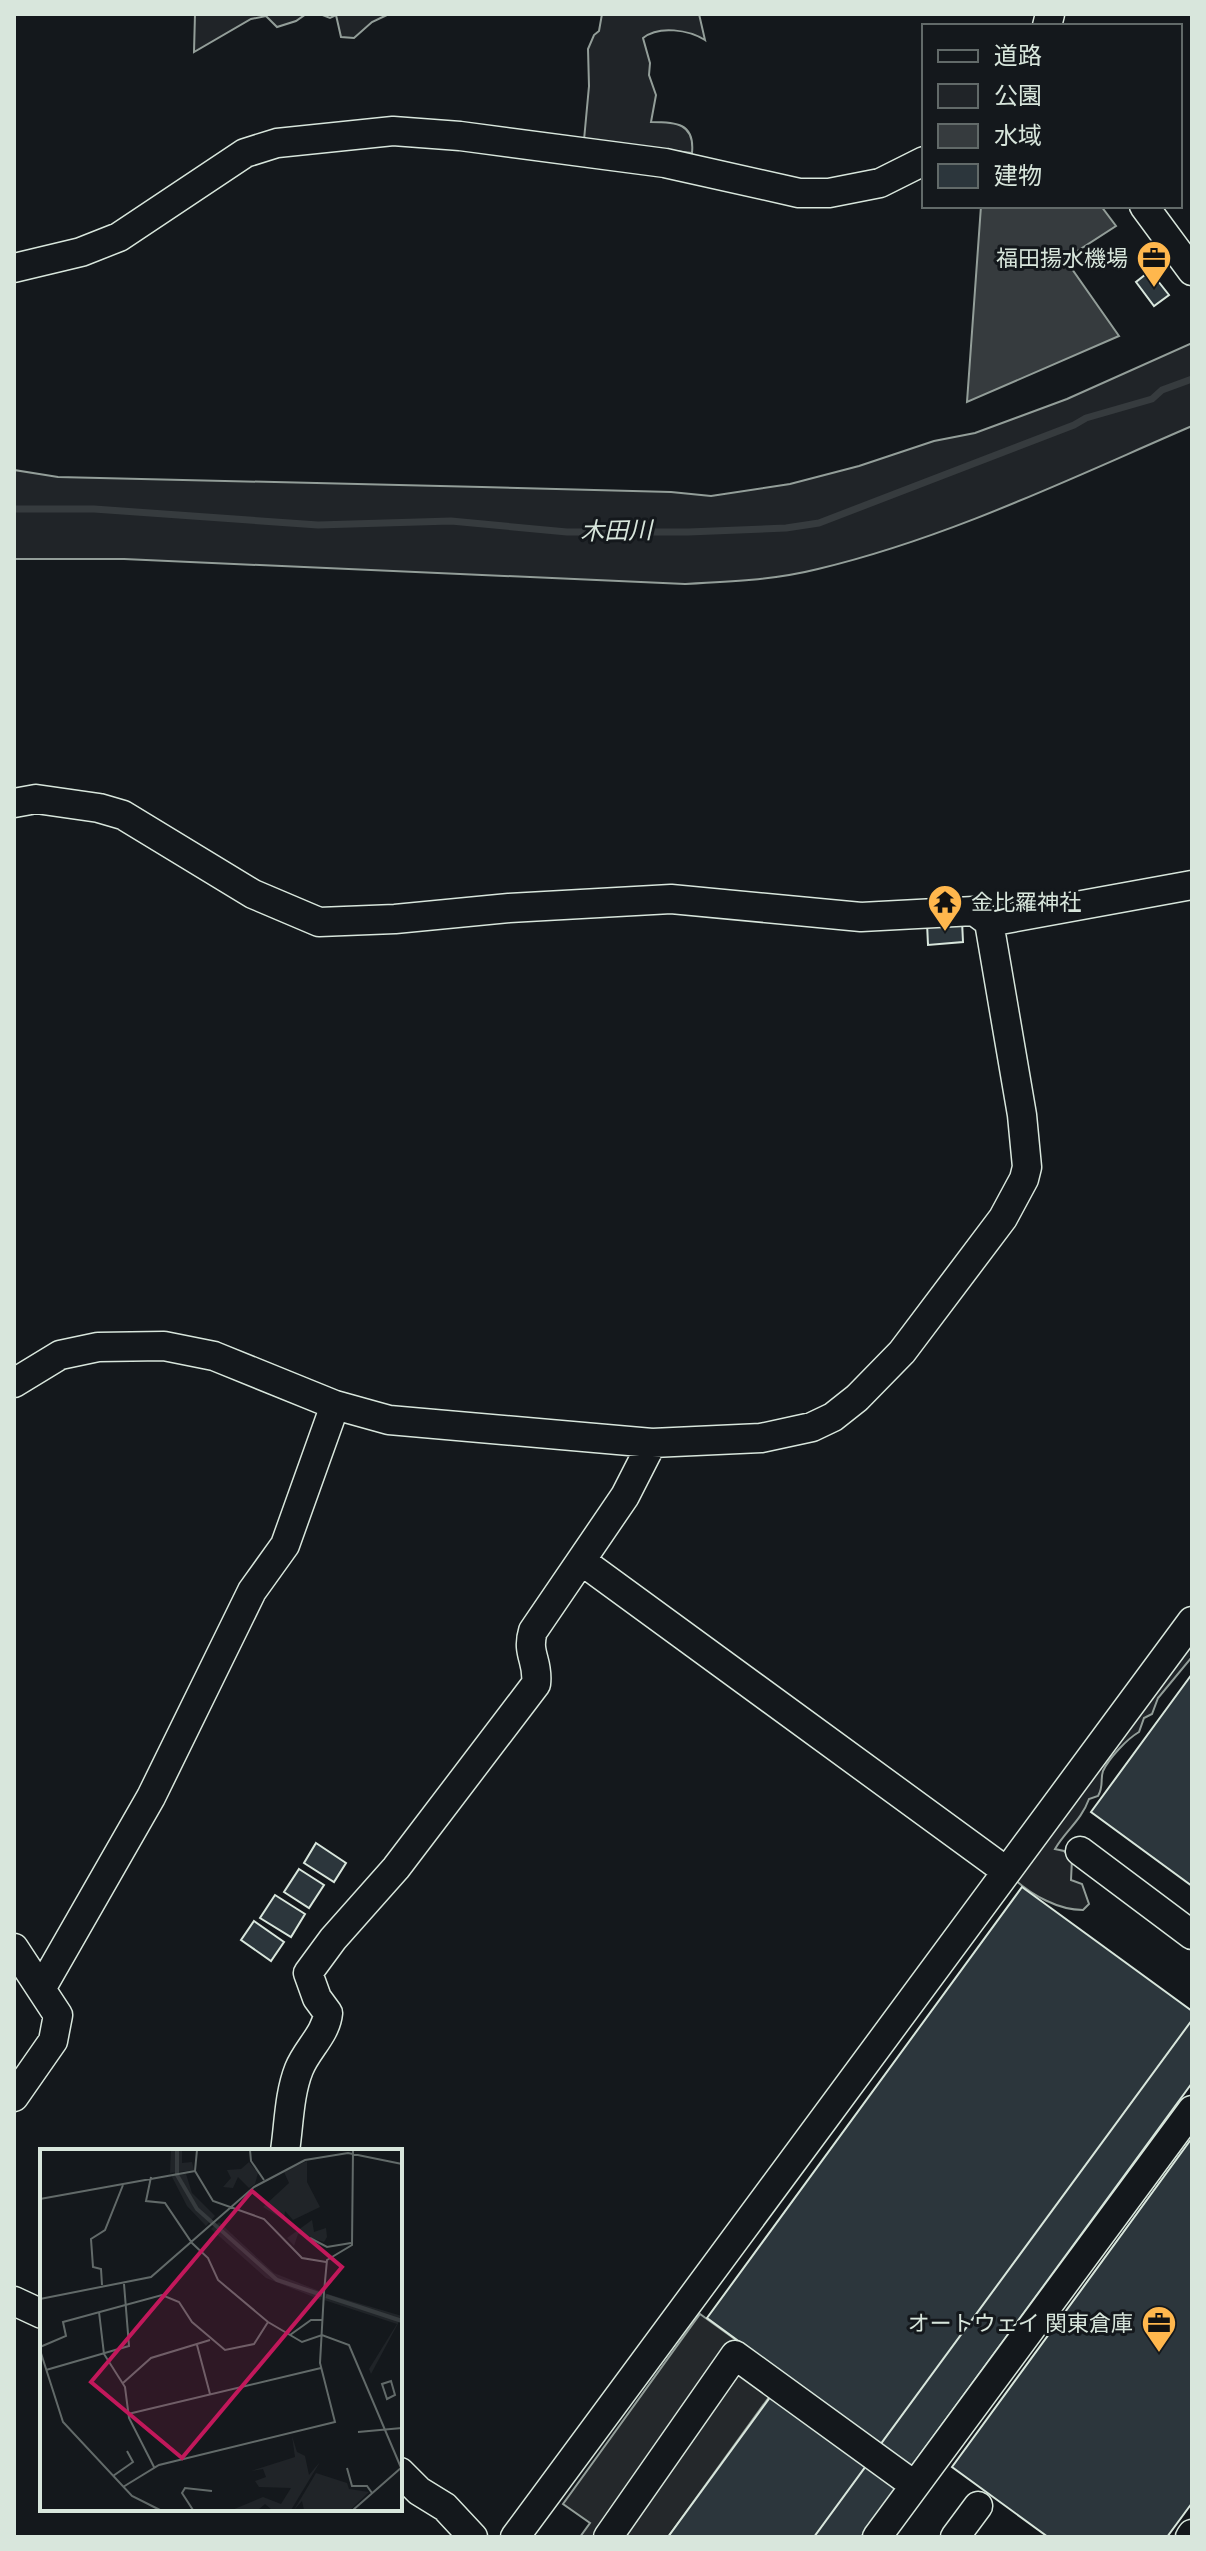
<svg xmlns="http://www.w3.org/2000/svg" width="1206" height="2551" font-family="'Public Sans','Noto Sans JP',sans-serif">
	<style>
		.green { fill: #202428; stroke: #939e99; stroke-width: 2 }
		.parking { fill: #24282b; stroke: #939e99; stroke-width: 2 }
		.water { fill: #363b3e; stroke: #939e99; stroke-width: 2 }
		.lines { fill: none; stroke-linecap: round; stroke-linejoin: round }
		.stream { stroke: #363b3e; stroke-width: 7 }
		.building { fill: #2c363c; stroke: #d8e6dc; stroke-width: 2 }
		.minor-casing { stroke: #d8e6dc; stroke-width: 31 }
		.minor { stroke: #14181c; stroke-width: 28 }
		.labels { text-anchor: middle; stroke-width: 6; stroke-linejoin: round; paint-order: stroke }
		.poi-label { font-size: 22px; fill: #d8e6dc; stroke: #14181c; text-anchor: end }
		.water-label { font-size: 24px; font-style: italic; fill: #d8e6dc; stroke: #14181c }
		.inset-river { fill: none; stroke: #363b3e; stroke-width: 4 }
		.inset-road { fill: none; stroke: #626a69; stroke-width: 2 }
		.view { fill: #c2185b; fill-opacity: 0.15; stroke: #c2185b; stroke-width: 4 }
		.inset-edge { fill: none; stroke: #d8e6dc; stroke-width: 4 }
	</style>
	<rect width="100%" height="100%" fill="#14181c"/>
	<path class="green" d="M195 14H306L296 21 277 27 266 16 251 19 194 52Z
		M320 14H389L372 22 354 38 341 37 336 15 330 18Z
		M602 14H699L705 40C689 30 659 25 643 38L650 63 649 75 656 95 651 122C676 122 695 123 692 153L584 140 589 86 588 49 594 35 599 31Z
		M1192 343V426C1069 479 948 538 818 569 774 580 729 582 685 584L124 559H14V470L58 477 482 487 671 492 711 496 790 484 859 466 934 441 975 433 1067 399Z
		M1192 1637V1657L1158 1698 1152 1714 1144 1718 1139 1732C1127 1739 1109 1758 1103 1771 1100 1780 1104 1786 1098 1796L1089 1799C1081 1821 1066 1830 1055 1849L1064 1851 1072 1859 1071 1880 1082 1884 1089 1904 1083 1910C1058 1910 1032 1895 1014 1879Z"/>
	<path class="parking" d="M700 2314 785 2375 668 2537H580L590 2523 563 2504Z"/>
	<path class="water" d="M981 206H1101L1116 226 1065 259 1119 336 967 402Z"/>
	<g class="lines">
		<path class="stream" d="M14 509H94L318 525 451 521 567 532H688L786 528 819 523 1074 425 1086 418 1152 399 1162 390 1192 379"/>
	</g>
	<path class="building" d="M1150 271 1169 295 1154 306 1136 282Z
		M962 921 963 942 928 945 927 923Z
		M1192 1674V1886L1091 1812Z
		M316 1843 346 1863 334 1882 304 1863Z
		M299 1869 324 1885 309 1908 284 1892Z
		M1022 1887 1192 2011V2020L880 2445 707 2318Z
		M275 1895 305 1914 291 1937 260 1918Z
		M254 1921 284 1942 271 1961 241 1940Z
		M1192 2020V2083L911 2467 880 2445Z
		M1192 2138V2503L1167 2537H1048L952 2467Z
		M771 2396 866 2466 814 2537H668Z
		M866 2466 897 2488 861 2537H814Z"/>
	<g class="lines">
		<g class="minor-casing">
			<path id="minor" d="M1047 26 1050 14
				M1144 206 1192 271
				M14 268 81 252 119 237 245 153 277 143 393 131 460 136 665 163 799 193H829L880 183 924 161
				M14 803 36 799 99 808 123 815 253 894 319 922 395 919 509 908 671 899 861 917 974 911 989 922 1022 1115 1027 1167 1024 1179 1003 1218 902 1352 857 1398 833 1417 812 1427 761 1438 652 1443 389 1420 335 1405 214 1356 164 1346 98 1347 60 1355 14 1383
				M989 922 1192 885
				M583 1562 1006 1871
				M1080 1851 1192 1935
				M14 1948 58 2015 53 2041 14 2097
				M41 1989 151 1797 252 1591 285 1545 335 1405
				M285 2151C289 2124 289 2094 299 2069 307 2049 326 2034 328 2013L317 1998 308 1973 333 1939 396 1868 536 1684C539 1661 526 1654 533 1631L625 1496 652 1443
				M14 2301 42 2314
				M400 2472 419 2491 445 2507 473 2537
				M515 2537 1192 1621
				M608 2537 735 2355 914 2485
				M877 2537 1192 2110
				M955 2537 978 2506
				M1190 2537 1192 2534"/>
		</g>
		<use href="#minor" class="minor"/>
	</g>
	<defs>
		<g id="office-pin" transform="scale(1.8)"><path d="M0 17L-7.5 6A9.5 9.5 0 1 1 7.5 6Z" fill="#ffb74d" stroke="#14181c"/><path d="M-6-3h4V-5.5h4V-3h4V5H-6ZM-1-4.5V-3h2v-1.5ZM-6 0V1H6V0Z" fill="#111"/></g>
		<g id="temple-pin" transform="scale(1.8)"><path d="M0 17L-7.5 6A9.5 9.5 0 1 1 7.5 6Z" fill="#ffb74d" stroke="#14181c"/><path d="M0-6L5-2H3V0L6.5 2.5H4V6H1.5V3h-3V6H-4V2.5H-6.5L-3 0V-2H-5Z" fill="#111"/></g>
	</defs>
	<g fill-rule="evenodd">
		<use href="#office-pin" x="1154" y="258"/>
		<use href="#temple-pin" x="945" y="902"/>
		<use href="#office-pin" x="1159" y="2323"/>
	</g>
	<g class="labels">
		<g class="poi-label">
			<text x="1128" y="266">福田揚水機場</text>
			<text x="971" y="910" text-anchor="start">金比羅神社</text>
			<text x="1133" y="2331">オートウェイ 関東倉庫</text>
		</g>
		<g class="water-label">
			<text transform="translate(616 531) rotate(-1)" y="8">木田川</text>
		</g>
	</g>
	<g transform="translate(40 2149)">
		<rect width="362" height="362" fill="#14181c"/>
		<path d="M131 1H142V14L152 13 154 21 130 24ZM267 12V33L280 58 253 71 245 62 244 71 223 58 249 34 244 23ZM209 13 218 24 215 35 209 39 198 28 193 39 183 38 191 29 187 21 201 20ZM146 25 152 44 175 67 166 77 147 57 131 26ZM272 71 274 83 286 79 287 88 284 93 258 85 254 97 247 89ZM179 73 234 124 282 143 281 151 226 129 171 80ZM284 144 362 167 331 225 329 220 357 175 284 151ZM252 287 257 303 265 307 269 326 280 313 251 361H232L225 355 218 361H192L223 348 241 355 251 339 219 338 215 332 226 328 223 320 211 322 255 308ZM276 324 307 334 309 340 329 343 310 361H264L262 352 254 361Z" fill="#202428"/>
		<path class="inset-river" d="M137 1V26L157 60 237 131 282 146M286 147 362 172"/>
		<path class="inset-road" d="M157 1 155 22 173 52 224 70 262 109 286 113M210 1 211 12 224 31M111 28 106 52 125 54 152 94 168 109 178 131 228 173 262 193 282 186 309 196 362 321M0 50 155 22M270 89 287 98 311 94M62 136 61 120 53 118 51 90 65 81 83 36M0 150 111 128 214 38 265 11 308 4 362 15M59 163 64 205 85 238 89 269 114 318M250 186 271 171H282M157 196 170 245M0 198 26 187 23 173 122 146 139 153 152 173 185 201 214 195 228 173M0 201 23 273 92 347 120 361M6 221 89 197 84 135M351 232 355 246 347 250 342 235ZM83 234 111 209 170 191M88 265 281 219M318 283 362 279M307 319 312 337H327L332 344M73 327 93 313 87 302M83 338 119 316 295 273 280 214 284 143 287 111 312 96 313 1M153 361 142 344 145 339 172 342M313 361 362 318"/>
		<path class="view" d="M212 42 302 118 142 309 51 233Z"/>
		<rect width="362" height="362" class="inset-edge"/>
	</g>
	<rect width="1206" height="2551" fill="none" stroke="#d8e6dc" stroke-width="32"/>
	<rect x="922" y="24" width="260" height="184" fill="#14181c" stroke="#626a69" stroke-width="2"/>
	<rect x="938" y="50" width="40" height="12" fill="#14181c" stroke="#626a69" stroke-width="2"/>
	<text x="994" y="64" font-size="24" fill="#d8e6dc">道路</text>
	<rect x="938" y="84" width="40" height="24" fill="#202428" stroke="#626a69" stroke-width="2"/>
	<text x="994" y="104" font-size="24" fill="#d8e6dc">公園</text>
	<rect x="938" y="124" width="40" height="24" fill="#363b3e" stroke="#626a69" stroke-width="2"/>
	<text x="994" y="144" font-size="24" fill="#d8e6dc">水域</text>
	<rect x="938" y="164" width="40" height="24" fill="#2c363c" stroke="#626a69" stroke-width="2"/>
	<text x="994" y="184" font-size="24" fill="#d8e6dc">建物</text>
</svg>
